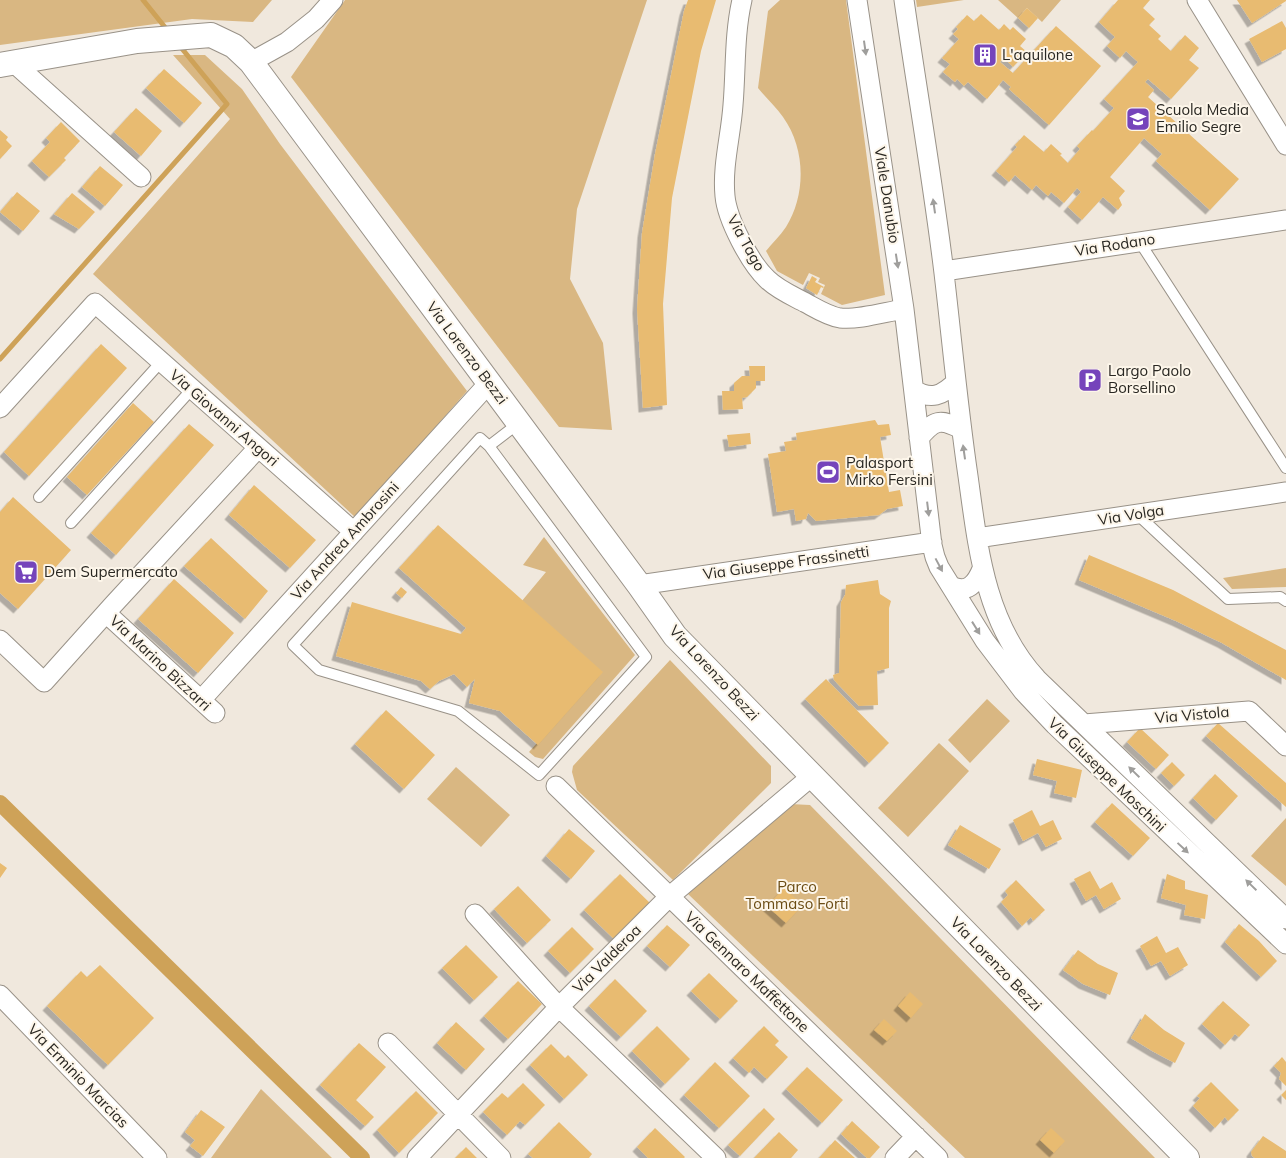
<svg xmlns="http://www.w3.org/2000/svg" width="1286" height="1158" font-family="Mulish,sans-serif">
	<style>
		.green { fill: #d9b782 }
		.lines { fill: none; stroke-linecap: round; stroke-linejoin: round }
		.stream { stroke: #cea258; stroke-width: 5 }
		.canal { stroke: #cea258; stroke-width: 16 }
		.building { fill: #e8bb71; filter: url(#shadow) }
		.service-casing { stroke: #999288; stroke-width: 12 }
		.minor-casing { stroke: #999288; stroke-width: 21 }
		.tertiary-casing { stroke: #999288; stroke-width: 26 }
		.service { stroke: #fff; stroke-width: 10 }
		.minor { stroke: #fff; stroke-width: 19 }
		.tertiary { stroke: #fff; stroke-width: 24 }
		.oneway { fill: #9f9e9c }
		.labels { text-anchor: middle; stroke-width: 4; stroke-linejoin: round; paint-order: stroke }
		.poi-label { font-size: 15px; fill: #292722; stroke: #fdf6ea; text-anchor: start }
		.street-label { font-size: 15px; fill: #292722; stroke: #fdf6ea }
		.park-label { font-size: 15px; fill: #6b4c14; stroke: #fdf6ea }
	</style>
	<defs>
		<filter id="shadow"><feDropShadow dx="-4.5" dy="4.5" stdDeviation="0" flood-color="#0004"/></filter>
	</defs>
	<rect width="100%" height="100%" fill="#f0e8dd"/>
	<path class="green" d="M0 0H272L253 22 192 19 0 45Z
		M345 0H647L577 209 570 279 603 343 612 430 559 427 291 77Z
		M780 0H846L885 295 842 305 821 294 825 285 818 282 820 278 809 273 803 285 777 271 766 251C772 243 780 236 786 227 806 195 806 149 783 117 776 107 766 98 758 88L768 11Z
		M916 0H964L917 7Z
		M998 0H1061L1042 22 1027 8 1018 18Z
		M173 55H205L242 89 280 144 467 391 356 518 93 274 230 119Z
		M544 537 635 655 543 759 535 757 529 752 598 674 521 602 546 572 523 565Z
		M1286 568V587L1232 589 1223 578Z
		M670 660 771 766V783L673 880 577 790 572 772 573 766Z
		M987 699 1010 721 970 763 948 740Z
		M939 743 969 771 908 837 878 808Z
		M456 767 510 815 481 847 427 799Z
		M790 804 810 805 1155 1158H965L688 894Z
		M1286 818V886L1251 856Z
		M261 1089 332 1158H211Z"/>
	<g class="lines">
		<path class="stream" d="M143 0 168 31
			M0 359 227 104 179 45"/>
		<path class="canal" d="M0 803 362 1158"/>
	</g>
	<path class="building" d="M688 0H716L701 51 672 198 663 304 667 405 643 408 637 309 642 233 655 154 684 11Z
		M1118 0H1150L1143 8 1155 19 1149 25 1161 36 1158 39 1171 51 1185 35 1199 48 1189 60 1199 68 1171 99 1148 79 1145 82 1154 90 1148 97 1239 179 1210 210 1156 161 1162 154 1144 138 1110 177 1125 191 1119 198 1122 205 1118 210 1103 197 1082 220 1068 207 1081 192 1077 188 1064 203 1051 192 1048 196 1036 185 1032 190 1015 175 1009 182 996 171 1017 147 1015 145 1024 135 1044 152 1051 144 1062 154 1060 155 1068 163 1080 149 1077 146 1092 130 1093 131 1114 108 1104 99 1138 62 1126 51 1120 58 1107 46 1115 37 1099 22Z
		M1237 0H1286V1L1252 23Z
		M1027 8 1038 18 1029 28 1018 18Z
		M981 14 999 30 1004 24 1010 30 1013 27 1026 39 1020 46 1027 52 1013 67 1004 58 1000 62 1013 73 1056 26 1101 66 1049 125 1009 89 1011 87 1003 80 987 99 968 82 964 86 957 79 955 82 943 72 950 64 942 58 959 39 953 34 958 29 956 27 967 15 974 21Z
		M1282 21 1286 28V49L1262 62 1249 39Z
		M164 69 202 103 184 123 146 88Z
		M136 108 162 131 141 156 114 132Z
		M61 122 80 141 64 158 66 160 49 177 32 161 50 142 46 138Z
		M0 130 8 137 6 140 12 146 0 159Z
		M100 166 123 185 105 206 82 187Z
		M17 192 40 211 23 231 0 212Z
		M72 193 95 212 79 229 54 214Z
		M812 276 817 279 815 282 824 287 823 288 821 287 817 295 806 288Z
		M101 344 127 368 29 476 4 452Z
		M749 366H765V381H756V388L747 397 742 398 743 409 723 410 722 391H734V383L742 376H750Z
		M133 403 154 422 87 495 67 477Z
		M875 420 878 425 889 424 891 435 880 437 889 492 900 490 903 506 887 509 879 515 816 521 808 513 806 519 796 521 794 509 777 512 768 454 786 451 784 442 797 440 796 433Z
		M189 424 214 445 116 555 91 533Z
		M750 433 751 444 729 447 727 435Z
		M254 485 316 540 290 568 229 515Z
		M13 497 71 550 18 609 0 593V512Z
		M438 525 603 672 538 745 500 711 469 703 475 679 467 687 454 674 439 681 430 689 421 681 336 656 352 602 461 634 466 628 399 568Z
		M211 538 268 591 245 619 184 566Z
		M1089 555 1173 590 1286 650V680L1222 643 1176 621 1079 580Z
		M174 579 234 633 198 673 138 619Z
		M878 580 880 594 891 601 889 608V668L877 671 878 705 859 706 834 680 833 675 839 673 841 602 845 595 846 585Z
		M401 587 407 592 402 598 396 593Z
		M826 679 889 743 869 763 805 699Z
		M386 710 435 755 404 789 355 744Z
		M1218 723 1286 783V807L1206 736Z
		M1140 728 1169 755 1156 769 1127 742Z
		M1037 759 1082 770 1076 798 1054 793 1057 781 1033 775Z
		M1172 762 1185 775 1174 786 1161 773Z
		M1215 774 1238 796 1216 820 1193 798Z
		M1112 803 1150 838 1133 856 1095 822Z
		M1032 810 1040 826 1053 820 1062 839 1046 847 1038 833 1023 841 1013 820Z
		M960 825 1001 849 989 869 948 845Z
		M569 829 595 851 571 879 546 856Z
		M0 863 7 868 0 878Z
		M1090 871 1100 889 1112 882 1121 899 1104 909 1096 895 1086 901 1074 879Z
		M620 874 651 904 615 940 584 910Z
		M1167 874 1185 881V889L1208 895 1205 919 1184 915 1186 905 1161 898Z
		M1016 880 1045 910 1033 921 1031 917 1022 926 1001 902 1008 895 1005 891Z
		M518 886 551 920 527 943 494 909Z
		M784 888 803 905 786 923 767 906Z
		M1239 924 1259 941 1277 961 1261 977 1225 942Z
		M667 925 690 945 670 967 647 946Z
		M572 927 594 949 570 973 548 951Z
		M1157 936 1166 953 1178 947 1188 965 1170 976 1161 961 1151 966 1140 946Z
		M466 945 498 977 474 1000 442 968Z
		M1078 950 1098 964 1118 973 1110 995 1083 984 1063 970Z
		M100 965 154 1018 108 1065 47 1006 81 971 87 977Z
		M709 973 738 1001 720 1019 691 991Z
		M615 979 647 1011 621 1037 589 1006Z
		M518 981 542 1004 508 1039 484 1016Z
		M910 992 923 1004 911 1018 898 1006Z
		M1223 1001 1250 1025 1239 1037 1235 1034 1225 1045 1202 1024Z
		M1145 1014 1164 1030 1185 1043 1175 1063 1154 1052 1131 1038Z
		M884 1019 897 1031 887 1041 874 1030Z
		M456 1022 485 1049 466 1070 437 1043Z
		M657 1026 690 1059 665 1084 632 1051Z
		M764 1026 779 1041 775 1045 788 1057 767 1079 754 1067 749 1073 733 1058Z
		M359 1043 386 1067 356 1100 374 1117 365 1126 320 1085Z
		M551 1044 565 1058 568 1055 588 1075 564 1099 530 1065Z
		M1282 1057 1286 1062V1086L1279 1079 1281 1073 1274 1066Z
		M715 1062 750 1096 719 1128 684 1095Z
		M807 1067 843 1100 822 1123 786 1089Z
		M1211 1082 1239 1110 1228 1121 1225 1117 1215 1128 1193 1106 1200 1098 1197 1096Z
		M523 1083 545 1105 525 1125 520 1121 507 1135 483 1112 502 1093 508 1098Z
		M1286 1090V1100L1281 1095Z
		M416 1091 438 1113 399 1153 377 1130Z
		M764 1108 775 1119 740 1156 728 1145Z
		M201 1110 225 1127 203 1156 190 1146 195 1140 185 1132Z
		M852 1121 880 1147 870 1158H867L841 1134Z
		M559 1122 592 1154 589 1158H533L528 1154Z
		M655 1128 685 1157 684 1158H648L637 1147Z
		M1051 1128 1065 1141 1054 1153 1040 1140Z
		M779 1132 798 1150 791 1158H754Z
		M1263 1136 1286 1151V1158H1255L1252 1156 1251 1152Z
		M835 1140 855 1158H819Z
		M466 1147 477 1158H455Z"/>
	<g class="lines">
		<g class="service-casing">
			<path id="service" d="M1139 241 1286 468
				M489 446 646 657 539 775 458 711 319 670 293 645 480 438 489 446 519 423
				M39 497 161 362
				M1137 514 1228 599 1280 597 1286 601
				M71 523 192 389"/>
		</g>
		<g class="minor-casing">
			<path id="minor" d="M742 0C734 35 736 70 733 105 731 135 722 166 725 196 727 219 750 263 767 279 778 290 793 296 806 303 817 309 828 316 840 318 859 320 885 312 904 309
				M857 0 904 309 932 545 935 557 939 567 985 641 1023 691 1055 725 1286 944
				M904 0C917 91 933 182 944 273 952 341 958 408 968 476 978 548 985 623 1037 679L1286 919
				M1197 0 1286 145
				M251 62 287 42 316 19 333 0
				M14 63 141 177
				M944 271 1286 220
				M914 390C931 400 942 396 956 382
				M0 408 95 303 354 532
				M919 438C934 420 940 418 961 429
				M977 538 1286 492
				M639 585 932 542
				M951 586C967 594 976 584 982 569
				M106 613 215 713
				M0 640 44 682 113 605 258 448
				M201 700 489 383
				M1084 724 1249 711 1286 746
				M556 786 938 1158
				M475 914 559 1007 716 1158
				M0 995 157 1158
				M388 1043 501 1158
				M417 1158 559 1007 670 896 812 776
				M895 1158 916 1136"/>
		</g>
		<g class="tertiary-casing">
			<path id="tertiary" d="M0 65 137 41 211 35 234 46 251 62 639 585 675 636 1187 1158"/>
		</g>
		<use href="#service" class="service"/>
		<use href="#minor" class="minor"/>
		<use href="#tertiary" class="tertiary"/>
	</g>
	<defs><path id="oneway-solid" d="M-6-.8H1V-3.2L6.5 0L1 3.2V.8H-6Z" transform="scale(1.25)"/></defs>
	<g class="oneway">
		<use href="#oneway-solid" transform="translate(865 48) rotate(82)"/>
		<use href="#oneway-solid" transform="translate(934 206) rotate(-98)"/>
		<use href="#oneway-solid" transform="translate(897 261) rotate(81)"/>
		<use href="#oneway-solid" transform="translate(964 452) rotate(-98)"/>
		<use href="#oneway-solid" transform="translate(928 509) rotate(83)"/>
		<use href="#oneway-solid" transform="translate(939 565) rotate(62)"/>
		<use href="#oneway-solid" transform="translate(976 628) rotate(58)"/>
		<use href="#oneway-solid" transform="translate(1134 772) rotate(-136)"/>
		<use href="#oneway-solid" transform="translate(1183 848) rotate(43)"/>
		<use href="#oneway-solid" transform="translate(1251 885) rotate(-136)"/>
	</g>
	<defs>
		<g id="building-square" transform="scale(1.25)"><rect x="-9" y="-9" width="18" height="18" rx="4" fill="#7544bb" stroke="#fdf6ea"/><path d="M-4-6H4V6H1V3H-1V6H-4ZM-2.5-4.3h1.7v1.8h-1.7ZM.8-4.3h1.7v1.8H.8ZM-2.5-1h1.7V.8h-1.7ZM.8-1h1.7V.8H.8Z" fill="#fff"/></g>
		<g id="school-square" transform="scale(1.25)"><rect x="-9" y="-9" width="18" height="18" rx="4" fill="#7544bb" stroke="#fdf6ea"/><path d="M0-5L7-2L0 1L-7-2ZM-4 1L0 2.5L4 1V4Q0 6-4 4Z" fill="#fff"/></g>
		<g id="parking-square" transform="scale(1.25)"><rect x="-9" y="-9" width="18" height="18" rx="4" fill="#7544bb" stroke="#fdf6ea"/><path d="M-3.5-5.5H1a3.5 3.5 0 0 1 0 7H-1V5.5H-3.5ZM-1-3.4V-.6H.8a1.4 1.4 0 0 0 0-2.8Z" fill="#fff"/></g>
		<g id="stadium-square" transform="scale(1.25)"><rect x="-9" y="-9" width="18" height="18" rx="4" fill="#7544bb" stroke="#fdf6ea"/><path d="M0-5a6.5 5 0 1 0 0 10a6.5 5 0 1 0 0-10ZM-3.5-1.8h7v3.6h-7Z" fill="#fff"/></g>
		<g id="supermarket-square" transform="scale(1.25)"><rect x="-9" y="-9" width="18" height="18" rx="4" fill="#7544bb" stroke="#fdf6ea"/><path d="M-6-5.5h2.5l.6 2H6L4.5 2H-2.5L-4.4-4H-6ZM-1.5 3.2a1.3 1.3 0 1 0 .1 0ZM3 3.2a1.3 1.3 0 1 0 .1 0Z" fill="#fff"/></g>
	</defs>
	<g fill-rule="evenodd">
		<use href="#building-square" x="985" y="55"/>
		<use href="#school-square" x="1138" y="119"/>
		<use href="#parking-square" x="1090" y="380"/>
		<use href="#stadium-square" x="828" y="472"/>
		<use href="#supermarket-square" x="26" y="572"/>
	</g>
	<g class="labels">
		<g class="poi-label">
			<text x="1002" y="60">L'aquilone</text>
			<text x="1156" y="115">Scuola Media<tspan x="1156" dy="17">Emilio Segre</tspan></text>
			<text x="1108" y="376">Largo Paolo<tspan x="1108" dy="17">Borsellino</tspan></text>
			<text x="846" y="468">Palasport<tspan x="846" dy="17">Mirko Fersini</tspan></text>
			<text x="44" y="577">Dem Supermercato</text>
		</g>
		<g class="street-label">
			<text transform="translate(887 195) rotate(81)" y="5">Viale Danubio</text>
			<text transform="translate(746 243) rotate(61)" y="5">Via Tago</text>
			<text transform="translate(1115 245) rotate(-9)" y="5">Via Rodano</text>
			<text transform="translate(467 353) rotate(53)" y="5">Via Lorenzo Bezzi</text>
			<text transform="translate(224 418) rotate(41)" y="5">Via Giovanni Angori</text>
			<text transform="translate(1131 515) rotate(-9)" y="5">Via Volga</text>
			<text transform="translate(345 541) rotate(-48)" y="5">Via Andrea Ambrosini</text>
			<text transform="translate(786 563) rotate(-8)" y="5">Via Giuseppe Frassinetti</text>
			<text transform="translate(160 663) rotate(43)" y="5">Via Marino Bizzarri</text>
			<text transform="translate(714 673) rotate(47)" y="5">Via Lorenzo Bezzi</text>
			<text transform="translate(1192 715) rotate(-5)" y="5">Via Vistola</text>
			<text transform="translate(1107 775) rotate(44)" y="5">Via Giuseppe Moschini</text>
			<text transform="translate(607 959) rotate(-45)" y="5">Via Valderoa</text>
			<text transform="translate(996 964) rotate(46)" y="5">Via Lorenzo Bezzi</text>
			<text transform="translate(747 972) rotate(44)" y="5">Via Gennaro Maffettone</text>
			<text transform="translate(78 1076) rotate(46)" y="5">Via Erminio Marcias</text>
		</g>
		<g class="park-label">
			<text x="797" y="892">Parco<tspan x="797" dy="17">Tommaso Forti</tspan></text>
		</g>
	</g>
</svg>
